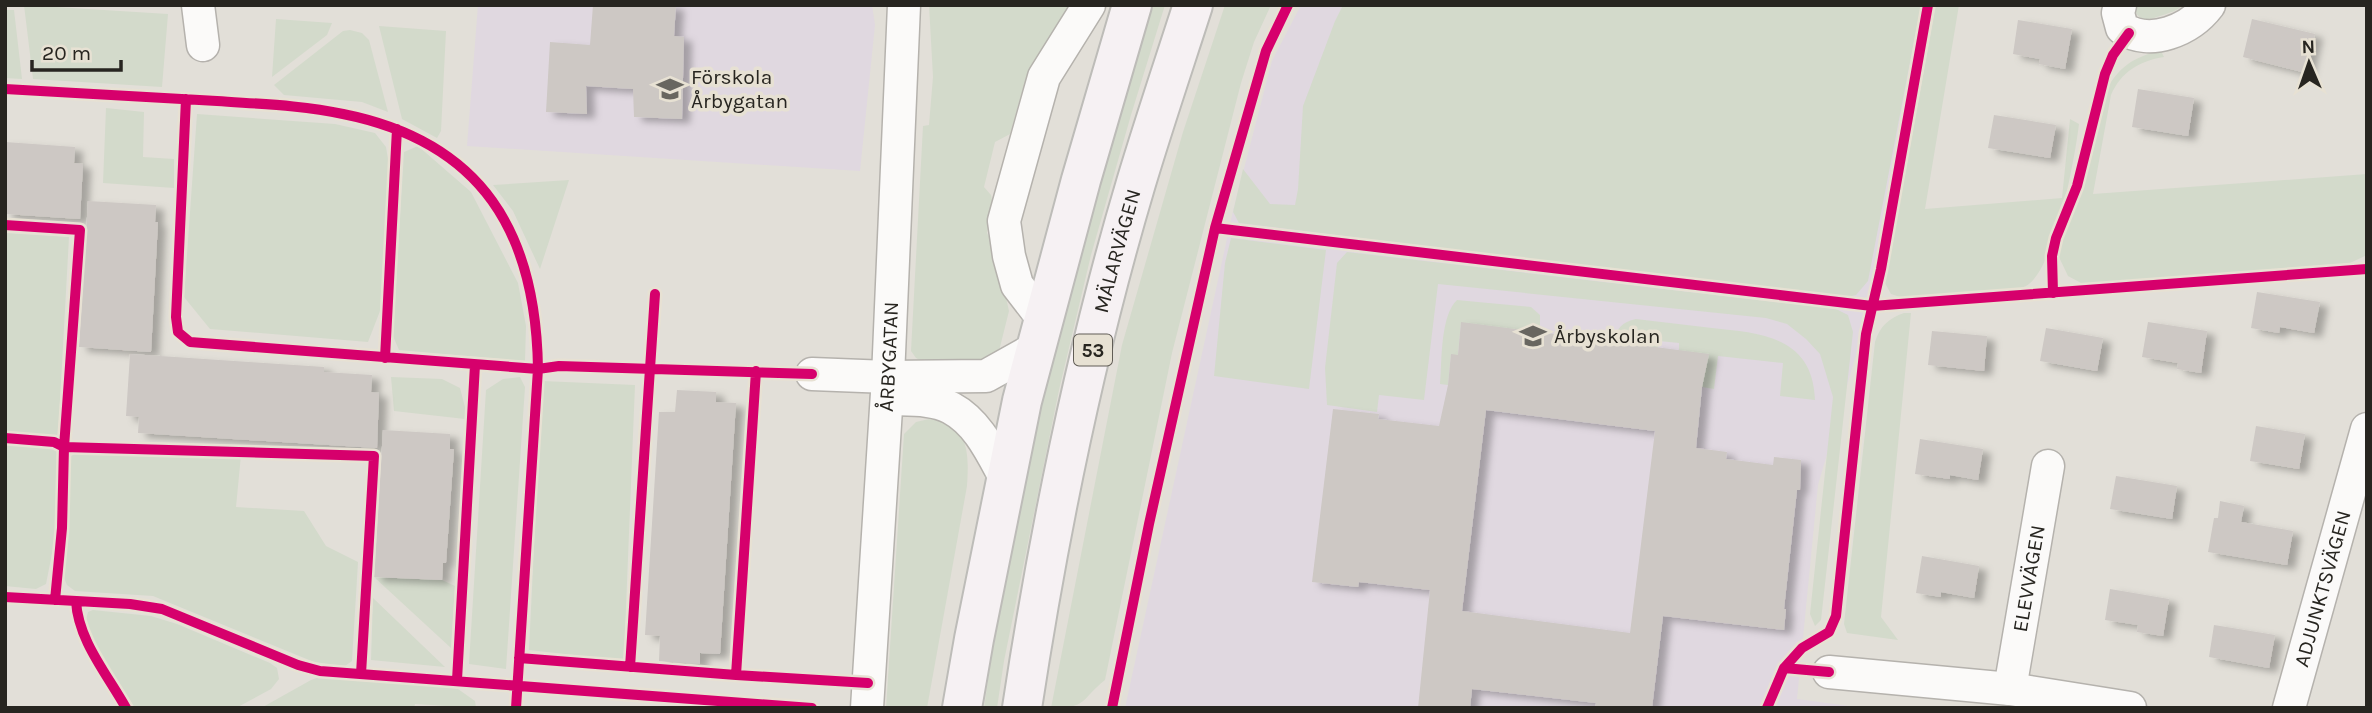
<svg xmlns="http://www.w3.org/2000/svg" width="2372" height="713" font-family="Karla,sans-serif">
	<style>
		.education { fill: #e0d8e0 }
		.green { fill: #d3dacb }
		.building { fill: #cdc8c4; fill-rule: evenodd; filter: url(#shadow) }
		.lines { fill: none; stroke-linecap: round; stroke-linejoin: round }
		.minor-casing { stroke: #b5b2ad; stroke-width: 35 }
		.major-casing { stroke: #bdbcb8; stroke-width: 42 }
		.minor { stroke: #fbfaf9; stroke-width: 32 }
		.major { stroke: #f6f1f3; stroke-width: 38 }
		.cycleway-casing { stroke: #e7e1d3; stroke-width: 15 }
		.cycleway { stroke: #d6006c; stroke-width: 10 }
		.labels { text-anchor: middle; stroke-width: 7; stroke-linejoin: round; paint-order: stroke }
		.shield { fill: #e7e1d3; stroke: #615d56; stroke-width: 2 }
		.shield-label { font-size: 19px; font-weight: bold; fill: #272520 }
		.poi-label { font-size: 21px; fill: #272520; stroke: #e7e1d3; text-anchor: start }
		.street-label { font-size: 21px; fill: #272520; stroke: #e7e1d3 }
	</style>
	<defs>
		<filter id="shadow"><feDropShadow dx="8" dy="4.5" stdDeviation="3.5" flood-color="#0004"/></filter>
	</defs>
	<rect width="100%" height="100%" fill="#e2dfd8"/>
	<path class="education" d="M478 5H872L875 25 860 171 467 146Z
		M1301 5H1922L1876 286 1818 485 1797 699 1864 708H1125L1233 211 1272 61Z"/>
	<path class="green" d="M24 5 168 14 162 87 33 79Z
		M929 5H1070L1035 69 1026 78 1010 134 995 142 984 187 991 195 992 200 987 233 995 248 1009 311 999 351 991 362 926 363 916 358 911 351 923 126 929 125 933 77Z
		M1150 5H1165L1131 115 1091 255 1059 390 1004 661 997 708H984L991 659 1045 383 1123 91Z
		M1225 5H1271L1254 42 1241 83 1172 353 1105 680C1080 700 1088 708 1051 708L1122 345 1183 132Z
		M1343 5H1921L1868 281 1856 295 1843 298 1239 223 1233 212 1243 169 1270 204 1295 205 1298 189 1303 106 1335 21Z
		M1936 5H1959L1925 209 2062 198 2070 119 2079 124C2075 157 2055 270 2026 286 2009 295 1928 296 1903 298L1891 294 1885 283V266L1901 196Z
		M2133 5H2183C2176 11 2172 12 2163 15 2148 20 2138 24 2133 5Z
		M5 10H14L22 79 5 78Z
		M276 19 332 23 327 35 272 77Z
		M379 26 446 31 441 131 437 138 402 119Z
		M350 30 362 33 369 40 388 112 362 102 284 95 274 85 343 31Z
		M2161 51 2164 57C2139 61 2121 72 2111 95L2093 194 2367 174V255L2350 263 2083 284 2068 276 2057 253 2065 226 2078 196 2105 93C2117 68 2134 56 2161 51Z
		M106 108 144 112 143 157 174 159V188L103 183Z
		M197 114 335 124 375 133 386 147 389 165 380 311 368 342 210 329 184 297Z
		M418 146 471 192 518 283 526 326 525 361 399 350 393 336 404 152Z
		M569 180 540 269 513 211 493 185Z
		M5 233 69 237 58 437 5 433Z
		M1231 238 1326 250 1309 389 1214 376 1225 263Z
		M1347 252 1836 309 1848 315 1853 332 1821 620 1815 626 1810 614 1833 397 1820 354 1806 339 1787 324 1766 318 1438 284 1424 400 1379 395 1377 412 1327 405 1325 368 1337 263Z
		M1457 300 1531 307 1540 315V333L1461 323 1458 355H1451L1448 385 1440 384C1442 362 1440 316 1457 300Z
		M1904 313H1911L1881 617 1898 640 1847 633 1844 624 1875 342C1880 326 1889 318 1904 313Z
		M1636 319C1661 322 1687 325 1712 328 1762 333 1813 337 1815 400L1780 396 1783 363 1718 356 1714 389 1702 387 1679 350V343L1659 341 1658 348 1615 342C1616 328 1622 322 1636 319Z
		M391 377 442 379 460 388 466 411 465 419 394 411Z
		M520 377 525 387 506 669 469 664 486 390 503 379Z
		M542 381 635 385 625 632 627 661 529 650Z
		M929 419C970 422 969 455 967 486L927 708H886L904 434 916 422Z
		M5 441C23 442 52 437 60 456L56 533 46 584 36 589 5 586Z
		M83 450 241 455 236 507 304 511 326 546 358 562 352 661 345 666 314 662 153 596 75 591 67 585 64 578 71 456Z
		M374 577 442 580 455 586 451 648Z
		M373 598 445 667 371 660Z
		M93 610 151 616 177 624 270 663 277 668 279 679 271 689 236 708H135L87 633 85 624 88 612Z
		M322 676 420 682 458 689 475 701 476 708 415 704 414 708H261L311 680Z"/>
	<path class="building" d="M593 5H676L674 36 684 37 682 119 634 117 633 89 586 86 587 114 546 112 550 42 590 45Z
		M2252 19 2315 34 2306 73 2243 57Z
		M2018 20 2072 29 2065 69 2039 64 2040 59 2013 54Z
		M2138 89 2194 98 2188 136 2132 127Z
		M1994 115 2056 125 2050 158 1988 148Z
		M5 142 75 147 74 163 83 164 80 219 5 214Z
		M88 201 156 205 155 222H158L151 352 79 347Z
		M2257 292 2320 302 2314 333 2280 327 2279 333 2251 328Z
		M1461 322 1709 354 1702 387 1696 448 1727 452 1726 459 1773 465 1774 457 1801 460 1800 490H1797L1784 609H1786L1784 630 1663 616 1652 708H1595L1596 703 1472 689 1470 708H1418L1430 590 1359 582 1358 587 1312 582 1333 409 1379 414 1378 419 1439 426 1448 385 1451 354 1458 355ZM1486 410 1655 431 1630 633 1462 611Z
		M2148 322 2207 331 2201 373 2177 369 2178 363 2142 357Z
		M2046 328 2103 338 2097 371 2040 361Z
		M1932 331 1987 336 1984 371 1928 365Z
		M130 354 324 367V372L372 375 371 392 379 393 377 448 138 433 139 417 126 416Z
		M677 390 716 392V402L736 403 720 654 700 653V664L659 661 660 636 645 635 659 412H675Z
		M2256 426 2305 434 2299 469 2250 461Z
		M383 430 450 434V449H454L446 563H443L442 580 374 577Z
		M1920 439 1983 449 1978 480 1950 475V479L1915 474Z
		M2116 476 2177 486 2172 519 2110 509Z
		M2220 501 2244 506 2241 522 2293 531 2287 565 2208 552 2214 518H2218Z
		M1922 556 1979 566 1974 598 1941 592V597L1916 593Z
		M2110 589 2169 599 2163 636 2137 632 2138 625 2105 620Z
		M2214 625 2275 635 2269 668 2209 657Z"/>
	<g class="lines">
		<g class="minor-casing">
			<g id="minor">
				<path d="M198 5 203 45"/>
				<path d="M2120 5 2118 13 2122 28C2150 47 2190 30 2209 5"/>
				<path d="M1044 320 1017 285 1009 256 1004 221 1044 77 1089 5"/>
				<path d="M812 374 888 377 986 376 1036 348"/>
				<path d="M887 399C907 400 933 398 951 408 979 423 992 454 1007 481"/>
				<path d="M1829 672 2010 689 2130 708"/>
				<path id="s1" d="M2010 689 2048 466"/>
				<path id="s2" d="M867 708 888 377 904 5"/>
				<path id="s3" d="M2289 708 2367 429"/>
			</g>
		</g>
		<g class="major-casing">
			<g id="major">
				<path d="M962 708 974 639 1022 401 1081 180 1132 5"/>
				<path id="s4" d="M1022 708C1049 531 1085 354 1136 183 1154 123 1174 64 1193 5"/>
			</g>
		</g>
		<use href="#minor" class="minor"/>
		<use href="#major" class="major"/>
		<g class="cycleway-casing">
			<path id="cycleway" d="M5 89C76 93 146 97 217 101 259 104 302 105 343 114 483 142 536 233 538 369L516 708
				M186 99 176 317 178 332 190 342 538 369 559 366 812 374
				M5 225 80 230 64 447 374 456 361 674
				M1215 228 1872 306 2367 269
				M2053 293 2052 256 2056 238 2077 186 2105 74 2113 55 2129 33
				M385 358 397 129
				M5 438 54 442 64 447 62 528 55 600
				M5 597 130 604 162 609 298 665 320 671 812 708
				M76 601C78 640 107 674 126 708
				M519 658 736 675 756 371
				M630 667 655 294
				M1784 668 1802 648 1829 632 1836 616 1866 334 1881 269 1928 5
				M736 675 868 683
				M457 680 475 365
				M1112 708 1149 524 1215 228 1266 51 1288 5
				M1767 708 1784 668 1829 672"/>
		</g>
		<use href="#cycleway" class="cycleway"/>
	</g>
	<defs>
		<g id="school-bare" transform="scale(2.1)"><path d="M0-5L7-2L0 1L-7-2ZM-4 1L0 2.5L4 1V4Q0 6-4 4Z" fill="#686660" stroke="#e7e1d3" stroke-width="2.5" paint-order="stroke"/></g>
	</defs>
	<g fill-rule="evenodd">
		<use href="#school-bare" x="670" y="89"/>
		<use href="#school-bare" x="1533" y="336"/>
	</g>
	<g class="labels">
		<rect class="shield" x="1074" y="334.5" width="38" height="31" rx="5"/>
		<g class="shield-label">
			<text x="1093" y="357">53</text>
		</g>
		<g class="poi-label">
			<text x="691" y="84">Förskola<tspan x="691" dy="24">Årbygatan</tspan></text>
			<text x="1554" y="343">Årbyskolan</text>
		</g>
		<g class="street-label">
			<text dy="7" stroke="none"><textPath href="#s4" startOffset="467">MÄLARVÄGEN</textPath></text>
			<text dy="7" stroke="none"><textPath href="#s2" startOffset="352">ÅRBYGATAN</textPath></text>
			<text dy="7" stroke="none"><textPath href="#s1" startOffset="112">ELEVVÄGEN</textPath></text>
			<text dy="7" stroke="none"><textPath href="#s3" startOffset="124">ADJUNKTSVÄGEN</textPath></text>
		</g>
	</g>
	<rect width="2372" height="713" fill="none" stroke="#272520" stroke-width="14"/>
	<g transform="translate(2309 63) rotate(358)" stroke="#e7e1d3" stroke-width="5" paint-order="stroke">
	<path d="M0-5L12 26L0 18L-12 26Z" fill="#272520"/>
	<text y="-10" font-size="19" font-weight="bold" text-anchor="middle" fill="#272520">N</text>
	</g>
	<path d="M32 60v10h89v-10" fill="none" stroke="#272520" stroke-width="3.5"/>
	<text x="42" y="60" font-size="21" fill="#272520" stroke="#e7e1d3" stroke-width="5" paint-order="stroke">20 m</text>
</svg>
